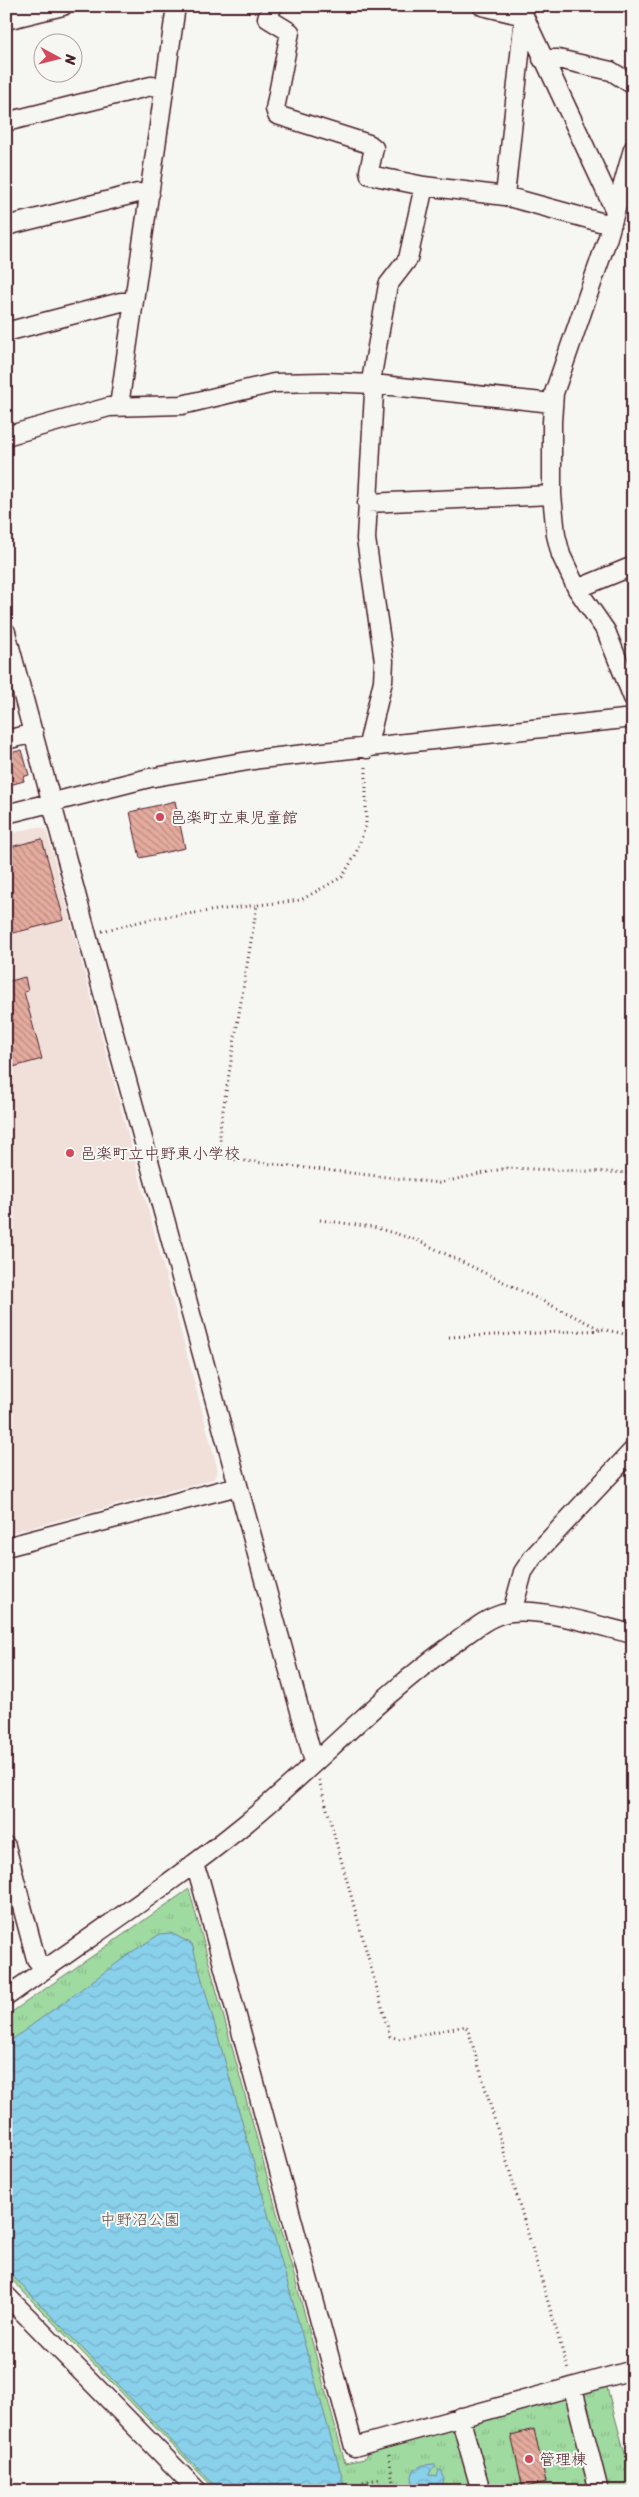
<svg xmlns="http://www.w3.org/2000/svg" width="639" height="2497" font-family="Sriracha,'Klee One',sans-serif">
	<style>
		.built { fill: #f1e0d9 }
		.park { fill: url(#park-tufts); stroke: #747c66 }
		.water { fill: url(#water-waves); stroke: #70899e }
		.building { fill: url(#building-back-hatch); stroke: #4a1f2b }
		.lines { fill: none; stroke-linecap: round; stroke-linejoin: round }
		.minor-casing { stroke: #4a1f2b; stroke-width: 21 }
		.path { stroke: #4a1f2b; stroke-width: 3; stroke-dasharray: 1 4; stroke-linecap: butt }
		.minor { stroke: #f6f6f2; stroke-width: 18 }
		.poi-dot { fill: #d1495b; stroke: #f6f6f2; stroke-width: 2 }
		.labels { text-anchor: middle; stroke-width: 4; stroke-linejoin: round; paint-order: stroke }
		.poi-label { font-size: 16px; fill: #4a1f2b; stroke: #f6f6f2; text-anchor: start }
		.park-label { font-size: 16px; fill: #5f4e48; stroke: #f6f6f2 }
	</style>
	<defs>
		<pattern id="park-tufts" width="24" height="20" patternUnits="userSpaceOnUse" patternTransform="scale(1.25)"><rect width="24" height="20" fill="#9fdaa0"/><path d="M3 7l-1-3M5 7V3M7 7l1-3M15 17l-1-3M17 17v-4M19 17l1-3" fill="none" stroke="#8abb8a"/></pattern>
		<pattern id="water-waves" width="16" height="10" patternUnits="userSpaceOnUse" patternTransform="scale(1.25)"><rect width="16" height="10" fill="#89d0eb"/><path d="M0 5q4-4 8 0t8 0" fill="none" stroke="#78b2ca"/></pattern>
		<pattern id="building-back-hatch" width="6" height="6" patternUnits="userSpaceOnUse" patternTransform="scale(1.25)"><rect width="6" height="6" fill="#e4ab9e"/><path d="M-1 5l2 2M0 0l6 6M5-1l2 2" fill="none" stroke="#bb8b81"/></pattern>
	</defs>
	<rect width="100%" height="100%" fill="#f6f6f2"/>
	<filter id="ink" filterUnits="userSpaceOnUse"><feTurbulence type="fractalNoise" baseFrequency=".02" numOctaves="2"/><feDisplacementMap in="SourceGraphic" scale="10" xChannelSelector="R" yChannelSelector="G"/><feConvolveMatrix kernelMatrix="1 2 1 2 8 2 1 2 1" color-interpolation-filters="sRGB"/></filter>
	<g filter="url(#ink)">
		<path class="built" d="M36 827 46 829 218 1470 214 1479 6 1534V835Z"/>
		<path class="park" d="M189 1889 345 2463 364 2459 369 2451 606 2384 633 2483V2491H217L6 2274V2016Z"/>
		<path class="water" d="M171 1933 192 1944 346 2491H220L6 2269V2044L135 1950 160 1934Z
			M434 2464 436 2467 431 2470 429 2475 437 2477 439 2470 442 2471 444 2478 441 2491H413L412 2476 414 2470 423 2465Z"/>
		<path class="building" d="M22 750 29 775 23 777 24 781 6 786V754Z
			M175 801 185 848 140 858 130 812Z
			M42 839 64 920 6 935V848Z
			M25 977 28 991 24 992 42 1059 6 1069V982Z
			M534 2429 546 2482 523 2488 511 2435Z"/>
		<g class="lines">
			<g class="minor-casing">
				<path id="minor" d="M273 6 267 18 290 32 275 109 277 115 369 144 374 148 369 171 370 175 424 186 505 196 611 225
					M482 6 524 16
					M524 16 615 211
					M6 20 63 6
					M542 59H558L611 71 633 85
					M6 122 151 86 164 87
					M633 149 608 237 554 393 552 422V495L556 535 561 555 577 589 606 631 633 698
					M505 196 524 17
					M6 226 138 193 150 194
					M6 332 121 302H134
					M119 406 176 6
					M6 436 109 407 182 405 274 383 325 382 373 384 552 403
					M367 503 552 495
					M577 589 633 566
					M6 632 87 935 314 1762
					M6 740 34 733
					M367 749 383 681 384 661 366 539 374 393 372 375 388 285 408 259 424 186
					M6 814 149 778 260 759 633 718
					M6 1547 238 1486
					M512 1612 523 1572 533 1557 633 1450
					M6 1846 36 1959 44 1969
					M193 1864 200 1880 354 2447 633 2370
					M6 1997C86 1939 169 1886 245 1824 316 1766 378 1697 453 1644 468 1634 484 1619 502 1614 532 1604 601 1627 633 1634
					M6 2295 198 2491
					M573 2388 599 2491
					M460 2417 481 2491"/>
			</g>
			<path class="path" d="M258 905 301 900 342 877 355 856 366 825V764
				M102 931 155 918 257 905 220 1128V1153L228 1159 439 1183 507 1168 633 1173
				M320 1220 373 1227 417 1240 598 1328 633 1336
				M449 1337 604 1330
				M319 1780 390 2036 398 2039 466 2026 470 2036 568 2370
				M389 2455 394 2491
				M363 2482 379 2479 381 2491"/>
			<use href="#minor" class="minor"/>
		</g>
	</g>
	<g class="poi-dot">
		<circle cx="160" cy="817" r="5"/>
		<circle cx="70" cy="1153" r="5"/>
		<circle cx="529" cy="2459" r="5"/>
	</g>
	<g class="labels">
		<g class="poi-label">
			<text x="170" y="823">邑楽町立東児童館</text>
			<text x="80" y="1159">邑楽町立中野東小学校</text>
			<text x="539" y="2465">管理棟</text>
		</g>
		<g class="park-label">
			<text x="140" y="2225">中野沼公園</text>
		</g>
	</g>
	<rect width="639" height="2497" fill="none" stroke="#f6f6f2" stroke-width="25"/>
	<rect x="12" y="12" width="614" height="2472" fill="none" stroke="#4a1f2b" stroke-width="2" filter="url(#ink)"/>
	<g transform="translate(58 58) rotate(97)"><circle r="24" fill="#f6f6f2" stroke="#b1a0a2"/>
	<path d="M0-4L9 19L0 12L-9 19Z" fill="#d1495b"/>
	<text y="-8" font-size="14" font-weight="bold" text-anchor="middle" fill="#4a1f2b">N</text>
	</g>
</svg>
